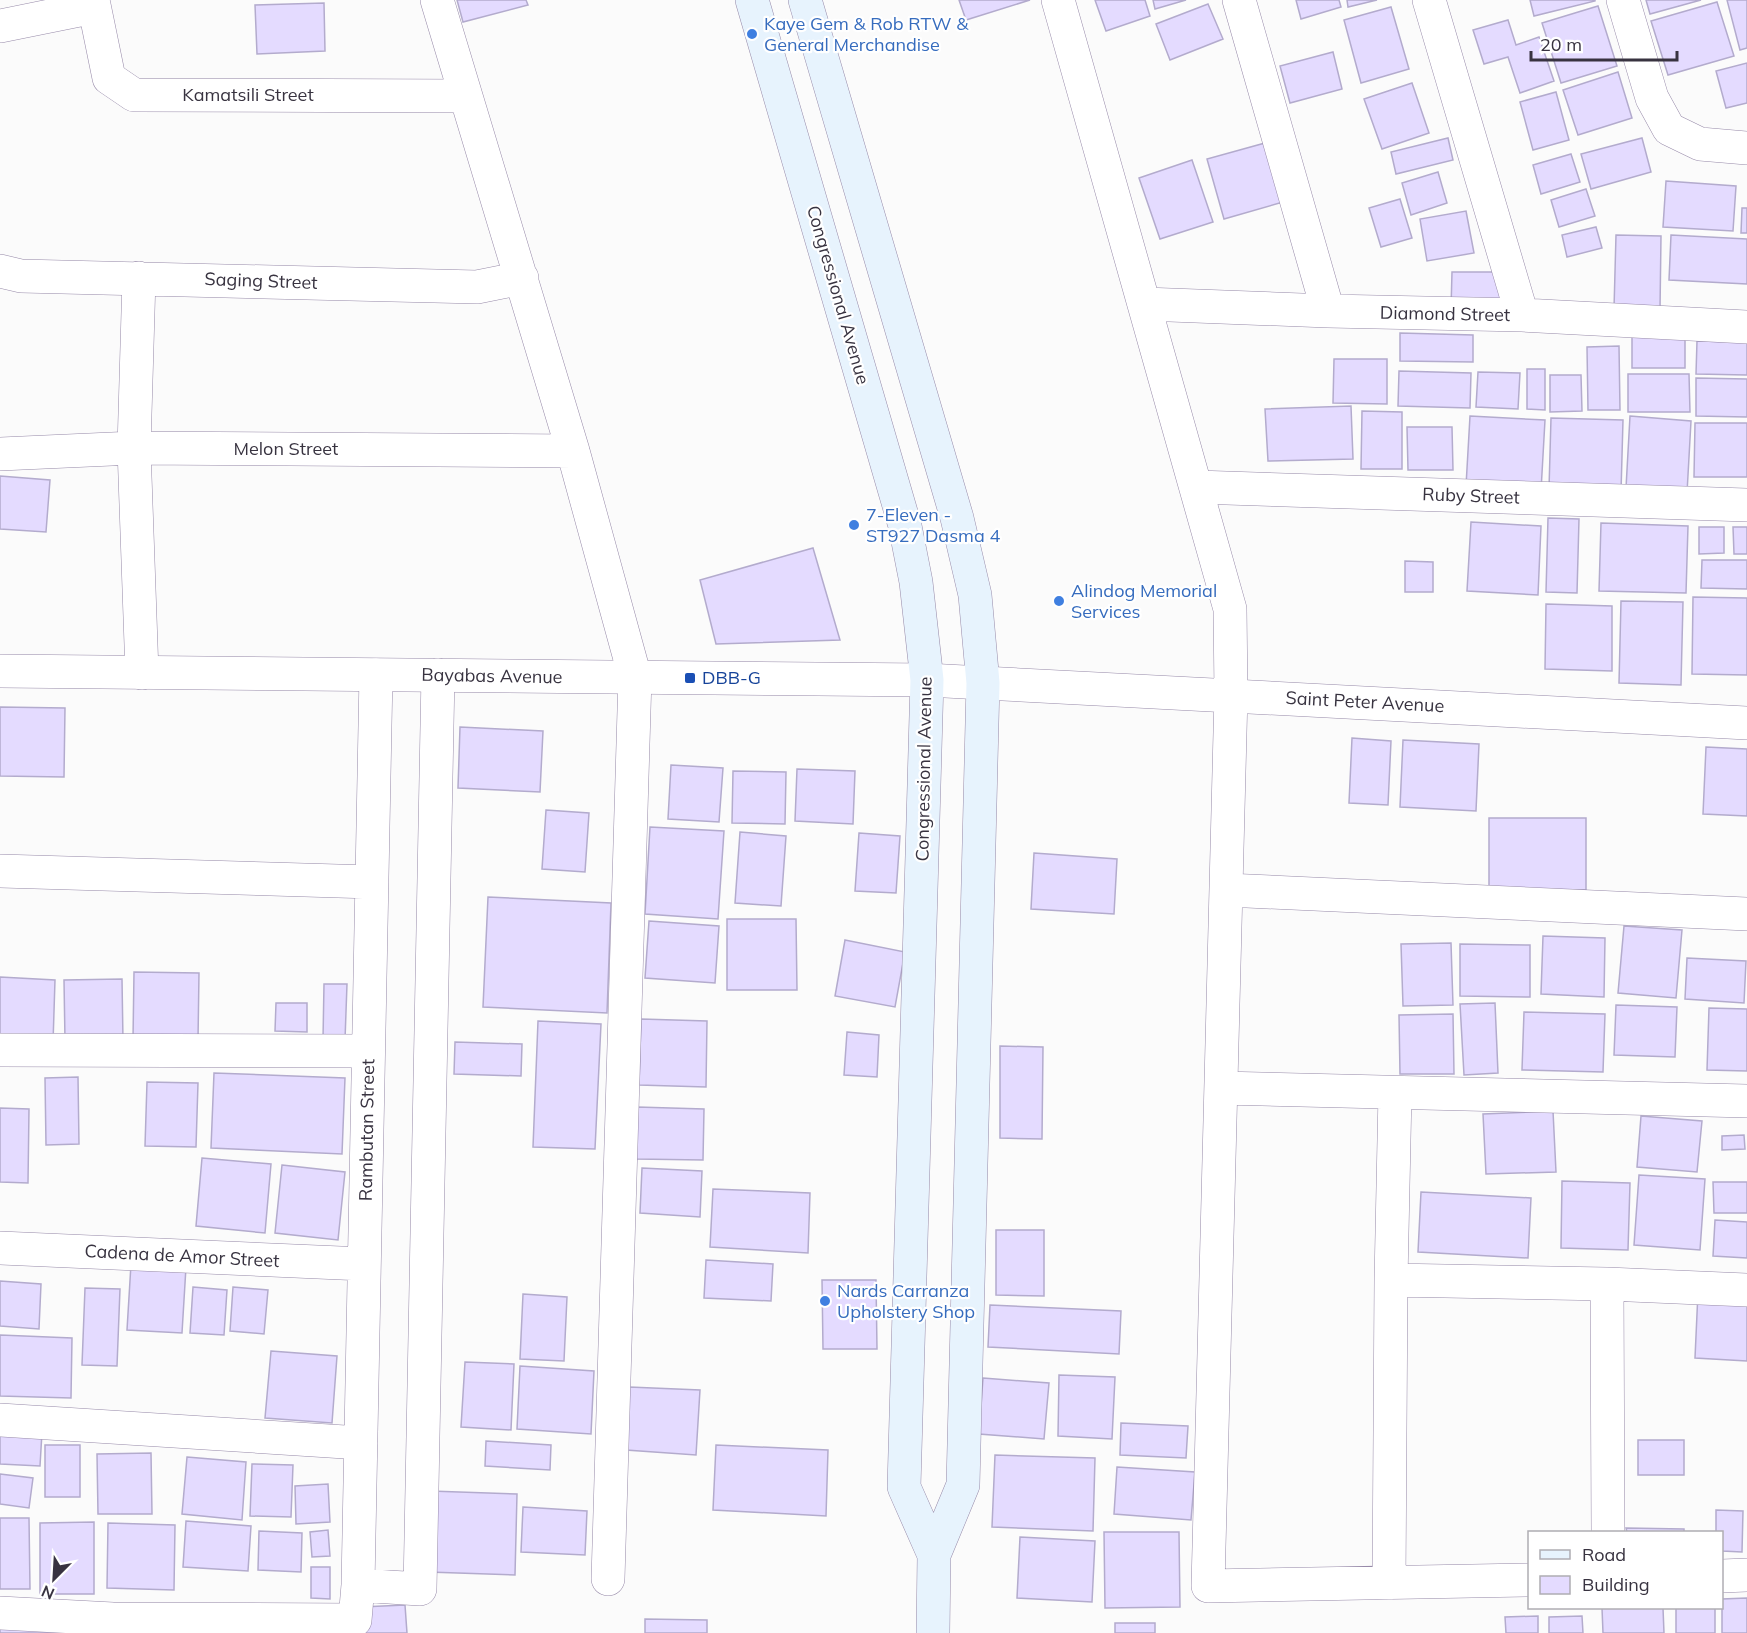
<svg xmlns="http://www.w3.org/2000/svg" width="1747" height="1633" font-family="Mulish,sans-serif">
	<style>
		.building { fill: #e4dbff; stroke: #b3abcd; stroke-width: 1.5 }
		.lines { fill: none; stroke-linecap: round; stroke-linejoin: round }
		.minor-casing { stroke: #978aa9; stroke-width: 34 }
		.tertiary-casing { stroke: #978aa9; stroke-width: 34 }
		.secondary-casing { stroke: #978aa9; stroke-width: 34 }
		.minor { stroke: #fff; stroke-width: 33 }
		.tertiary { stroke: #fff; stroke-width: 33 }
		.secondary { stroke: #e7f3fd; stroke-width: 33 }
		.shop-dot { fill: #3f7fe0; stroke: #fff; stroke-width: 2 }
		.transit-dot { fill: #1a4fb4; stroke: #fff; stroke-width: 2 }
		.labels { text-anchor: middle; stroke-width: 4.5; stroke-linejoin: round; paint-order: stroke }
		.shop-label { font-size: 18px; fill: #366cbe; stroke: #fff; text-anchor: start }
		.street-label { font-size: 18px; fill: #383340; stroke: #fff }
		.transit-label { font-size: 18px; fill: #164399; stroke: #fff; text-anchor: start }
	</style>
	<rect width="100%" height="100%" fill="#fbfbfb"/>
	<path class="building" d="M457 0H526L528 5 463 22Z
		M959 0H1030L966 20Z
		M1095 0H1145L1150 16 1106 31Z
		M1153 0H1186L1155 9Z
		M1296 0H1339L1341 7 1301 19Z
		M1347 0H1377L1348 7Z
		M1530 0H1595V1L1534 16Z
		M1646 0H1701L1650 14Z
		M1727 0H1747V48L1740 50Z
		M1717 2 1734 56 1668 75 1651 21Z
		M324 3 325 51 257 54 255 5Z
		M1208 4 1223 39 1170 60 1156 24Z
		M1598 6 1617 66 1561 83 1542 23Z
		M1391 7 1409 69 1361 83 1344 20Z
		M1508 20 1516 45 1539 37 1554 81 1520 93 1508 57 1484 64 1473 30Z
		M1333 52 1342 89 1290 103 1280 66Z
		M1747 63V103L1726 108 1716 71Z
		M1618 72 1632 118 1578 135 1563 90Z
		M1412 83 1429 133 1382 149 1364 99Z
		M1556 92 1569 140 1533 150 1520 102Z
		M1448 138 1453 160 1396 174 1391 152Z
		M1642 138 1651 172 1591 189 1581 154Z
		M1265 143 1283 202 1224 219 1207 159Z
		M1571 154 1580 182 1541 194 1533 165Z
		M1192 160 1213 222 1160 239 1139 178Z
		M1438 172 1447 203 1411 215 1402 183Z
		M1666 181 1736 186 1733 231 1663 227Z
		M1586 189 1595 216 1559 227 1551 200Z
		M1400 199 1412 238 1381 247 1369 208Z
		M1742 208H1747V233H1741Z
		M1466 211 1474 253 1427 261 1420 219Z
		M1596 227 1602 248 1567 257 1562 235Z
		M1616 235 1661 236 1660 310 1614 309Z
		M1671 235 1747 239V284L1669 280Z
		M1452 272H1505V309H1451Z
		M1632 332H1685V368H1632Z
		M1400 333 1473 335V362L1400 361Z
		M1697 341 1747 342V375L1696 374Z
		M1619 346 1620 410H1588L1587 347Z
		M1334 359H1387V404L1333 403Z
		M1527 369H1545V410L1527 409Z
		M1399 371 1471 373 1470 408 1398 406Z
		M1478 372 1520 373 1518 409 1476 407Z
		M1628 374H1689L1690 412H1628Z
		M1550 375H1581L1582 411 1550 412Z
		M1696 378 1747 379V417L1696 416Z
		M1351 406 1353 459 1268 461 1265 409Z
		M1362 411 1402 412V469H1361Z
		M1470 416 1545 420 1541 491 1466 486Z
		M1630 416 1691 421 1687 493 1626 488Z
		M1551 418 1623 420 1621 492 1549 489Z
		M1695 423H1747V477H1694Z
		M1407 427H1452L1453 470H1408Z
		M0 476 50 480 46 532 0 529Z
		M1548 518 1579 519 1577 593 1546 592Z
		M1471 522 1541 526 1538 595 1467 591Z
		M1601 523 1688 526 1686 593 1599 591Z
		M1699 527H1724V553L1699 554Z
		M1733 527H1747V554H1734Z
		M813 548 840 640 716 644 700 580Z
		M1702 560H1747V589L1701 588Z
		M1405 561 1433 562V592H1405Z
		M1693 597 1747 598V675L1692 674Z
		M1621 601 1683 602 1681 685 1619 683Z
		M1546 604 1612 606V671L1545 669Z
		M0 707 65 708 64 777 0 776Z
		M460 727 543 731 540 792 458 788Z
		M1352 738 1391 741 1388 805 1349 803Z
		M1403 740 1479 744 1476 811 1400 807Z
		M1706 747 1747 749V816L1703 814Z
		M671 765 723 768 719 822 668 819Z
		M797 769 855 771 853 824 795 821Z
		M733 771 786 772 785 824 732 823Z
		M546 810 589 813 585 872 542 869Z
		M1489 818H1586V890L1489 889Z
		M650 827 724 831 718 919 645 914Z
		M740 832 786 836 781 906 735 903Z
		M859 833 900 836 896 893 855 891Z
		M1034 853 1117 859 1114 914 1031 909Z
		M488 897 611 903 607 1013 483 1007Z
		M727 919H796L797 990H727Z
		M649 921 719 926 715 983 645 978Z
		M1624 926 1682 930 1676 998 1618 993Z
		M1543 936 1605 938 1604 997 1541 994Z
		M845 940 905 952 895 1007 835 996Z
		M1451 943 1453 1005 1403 1006 1401 944Z
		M1460 944 1530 945V997L1460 996Z
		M1687 958 1746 961 1744 1003 1685 999Z
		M134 972 199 973 198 1040 133 1039Z
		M0 977 55 980 53 1043 0 1040Z
		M122 979 123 1041H65L64 980Z
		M324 984H347L345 1040 323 1039Z
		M276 1003H307V1032L275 1031Z
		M1495 1003 1498 1073 1464 1075 1460 1004Z
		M1616 1005 1677 1007 1675 1057 1614 1055Z
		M1709 1008 1747 1009V1071L1707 1070Z
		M1524 1012 1605 1014 1603 1072 1522 1070Z
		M1453 1014 1454 1074H1400L1399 1015Z
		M641 1019 707 1021 706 1087 639 1085Z
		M538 1021 601 1024 595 1149 533 1147Z
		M847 1032 879 1035 877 1077 844 1075Z
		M455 1042 522 1044 521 1076 454 1074Z
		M1000 1046 1043 1047 1042 1139 1000 1138Z
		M214 1073 345 1078 342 1154 211 1148Z
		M78 1077 79 1144 46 1145 45 1078Z
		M147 1082 198 1083 196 1147 145 1146Z
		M637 1107 704 1109 703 1160 636 1159Z
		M0 1108 29 1109 28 1183 0 1182Z
		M1553 1111 1556 1172 1486 1174 1483 1114Z
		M1641 1116 1702 1121 1697 1172 1637 1167Z
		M1744 1135 1745 1149 1722 1150V1136Z
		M202 1158 271 1164 265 1233 196 1226Z
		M282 1165 345 1172 338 1240 275 1233Z
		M642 1168 702 1171 700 1217 640 1213Z
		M1639 1175 1705 1179 1700 1250 1634 1245Z
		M1562 1181 1630 1183 1628 1250 1561 1248Z
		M1713 1182H1747V1213H1714Z
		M713 1189 810 1193 808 1253 710 1247Z
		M1421 1192 1531 1198 1528 1258 1418 1252Z
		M1715 1220 1747 1222V1258L1713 1256Z
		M996 1230H1044V1296L996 1295Z
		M706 1260 773 1264 771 1301 704 1298Z
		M131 1264 186 1267 182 1333 127 1330Z
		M822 1280H876L877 1349H823Z
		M0 1281 41 1284 39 1329 0 1326Z
		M193 1287 227 1290 224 1335 190 1333Z
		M233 1287 268 1290 264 1334 230 1331Z
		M85 1288 120 1289 117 1366 82 1365Z
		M1698 1292 1747 1294V1361L1695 1358Z
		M523 1294 567 1297 564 1361 520 1359Z
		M990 1305 1121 1311 1119 1354 988 1347Z
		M0 1335 72 1338 71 1398 0 1396Z
		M271 1351 337 1356 332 1423 265 1418Z
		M465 1362 514 1364 511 1430 461 1427Z
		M520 1366 594 1371 591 1434 517 1429Z
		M1059 1375 1115 1377 1112 1439 1058 1436Z
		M983 1378 1049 1383 1044 1439 979 1434Z
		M629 1387 700 1390 696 1455 626 1450Z
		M1121 1423 1188 1426 1186 1458 1120 1455Z
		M0 1430 42 1432 40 1466 0 1464Z
		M1638 1440H1684V1475H1638Z
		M486 1441 551 1445 550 1470 485 1466Z
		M45 1445H80V1497H45Z
		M716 1445 828 1450 826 1516 713 1510Z
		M151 1453 152 1514H98L97 1454Z
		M995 1455 1095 1458 1093 1531 992 1527Z
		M187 1457 246 1462 242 1520 182 1514Z
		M252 1464 293 1465 291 1517 250 1516Z
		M1117 1467 1195 1472 1191 1520 1114 1514Z
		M0 1474 33 1478 29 1508 0 1504Z
		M328 1484 330 1522 296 1524 295 1486Z
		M430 1491 517 1494 515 1575 428 1572Z
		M523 1507 587 1511 585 1555 521 1552Z
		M1716 1510 1743 1511 1742 1552 1722 1551V1532H1716Z
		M0 1518H29L30 1589H0Z
		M186 1521 251 1526 248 1571 183 1567Z
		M94 1522V1594H40V1523Z
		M108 1523 175 1525 174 1590 107 1588Z
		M1626 1528 1684 1529V1532H1627Z
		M328 1530 330 1556 312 1557 310 1532Z
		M259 1531 302 1533 301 1572 258 1570Z
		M1104 1532H1179L1180 1607 1105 1608Z
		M1020 1537 1095 1541 1092 1602 1017 1598Z
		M311 1567H330V1599L311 1598Z
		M1747 1598V1633H1722V1599Z
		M405 1605 407 1633H363L361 1607Z
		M1602 1608H1663L1664 1633H1603Z
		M1676 1608H1715V1633H1676Z
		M1538 1616V1633H1506L1505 1617Z
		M1582 1616 1583 1633H1549V1617Z
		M0 1619 55 1621 54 1633H0Z
		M645 1619 707 1620V1633H645Z
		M1115 1623H1155V1633H1115Z"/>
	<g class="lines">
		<g class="minor-casing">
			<path id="minor" d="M93 0 109 78 134 95 465 96
				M437 0 573 451 635 677 608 1579
				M1058 0 1230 609 1231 694 1208 1586 1530 1580
				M1239 0 1328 311
				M1429 0 1522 315
				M1623 0 1652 98 1669 129 1700 144 1747 148
				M0 26 94 7
				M0 271 21 276 477 287 522 278
				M139 278 134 448 142 673
				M1144 304 1328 311 1522 315 1747 327
				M0 454 134 448 573 451
				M1196 487 1747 505
				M983 683 1747 723
				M0 871 372 882
				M1226 890 1747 914
				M0 1050 368 1051
				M1221 1088 1747 1101
				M0 1248 364 1264
				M1391 1280 1607 1284 1747 1290
				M1607 1284 1608 1532
				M0 1420 361 1443
				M1722 1576 1747 1575
				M1389 1583 1391 1280 1395 1093
				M358 1585 420 1589 438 675
				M0 1613 113 1619 355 1620 358 1585 376 675"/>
		</g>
		<g class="tertiary-casing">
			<path id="tertiary" d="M0 671 927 680 983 683"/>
		</g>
		<g class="secondary-casing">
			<path id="secondary" d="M752 0 905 526 916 582 927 680 904 1487 934 1555
				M805 0 957 518 975 595 983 683 963 1485 934 1555 933 1633"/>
		</g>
		<use href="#minor" class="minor"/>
		<use href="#tertiary" class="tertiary"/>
		<use href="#secondary" class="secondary"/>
	</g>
	<g class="shop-dot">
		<circle cx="752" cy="34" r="6"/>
		<circle cx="854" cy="525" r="6"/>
		<circle cx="1059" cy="601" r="6"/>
		<circle cx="825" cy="1301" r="6"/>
	</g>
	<rect class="transit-dot" x="684" y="672" width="12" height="12" rx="3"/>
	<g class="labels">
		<g class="shop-label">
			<text x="764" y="30">Kaye Gem &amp; Rob RTW &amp;<tspan x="764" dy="21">General Merchandise</tspan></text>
			<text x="866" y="521">7-Eleven -<tspan x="866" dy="21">ST927 Dasma 4</tspan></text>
			<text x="1071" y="597">Alindog Memorial<tspan x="1071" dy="21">Services</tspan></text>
			<text x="837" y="1297">Nards Carranza<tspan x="837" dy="21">Upholstery Shop</tspan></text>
		</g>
		<g class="street-label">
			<text x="248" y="101">Kamatsili Street</text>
			<text transform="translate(261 281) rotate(2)" y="6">Saging Street</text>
			<text transform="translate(838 295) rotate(74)" y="6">Congressional Avenue</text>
			<text transform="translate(1445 314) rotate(1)" y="6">Diamond Street</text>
			<text x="286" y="455">Melon Street</text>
			<text transform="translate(1471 496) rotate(2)" y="6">Ruby Street</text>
			<text transform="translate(492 676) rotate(1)" y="6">Bayabas Avenue</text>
			<text transform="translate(1365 702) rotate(3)" y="6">Saint Peter Avenue</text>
			<text transform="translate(924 769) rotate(-89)" y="6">Congressional Avenue</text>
			<text transform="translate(367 1130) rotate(-89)" y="6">Rambutan Street</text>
			<text transform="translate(182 1256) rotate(3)" y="6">Cadena de Amor Street</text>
		</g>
		<g class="transit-label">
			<text x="702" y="684">DBB-G</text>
		</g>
	</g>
	<rect x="1528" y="1531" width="195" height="78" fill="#ffffff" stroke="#afadb3" stroke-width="1.5"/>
	<rect x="1540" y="1550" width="30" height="9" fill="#e7f3fd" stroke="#afadb3" stroke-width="1.5"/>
	<text x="1582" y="1561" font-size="18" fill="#383340">Road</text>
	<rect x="1540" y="1576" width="30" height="18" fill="#e4dbff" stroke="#afadb3" stroke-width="1.5"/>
	<text x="1582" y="1591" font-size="18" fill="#383340">Building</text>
	<g transform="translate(54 1579) rotate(204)" stroke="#ffffff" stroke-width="4.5" paint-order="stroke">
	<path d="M0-4.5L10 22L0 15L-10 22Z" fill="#383340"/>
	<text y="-9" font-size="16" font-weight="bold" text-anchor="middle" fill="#383340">N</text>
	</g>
	<path d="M1531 51v9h146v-9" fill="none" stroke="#383340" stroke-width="3"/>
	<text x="1540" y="51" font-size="18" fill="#383340" stroke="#ffffff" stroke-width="4.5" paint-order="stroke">20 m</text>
</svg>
